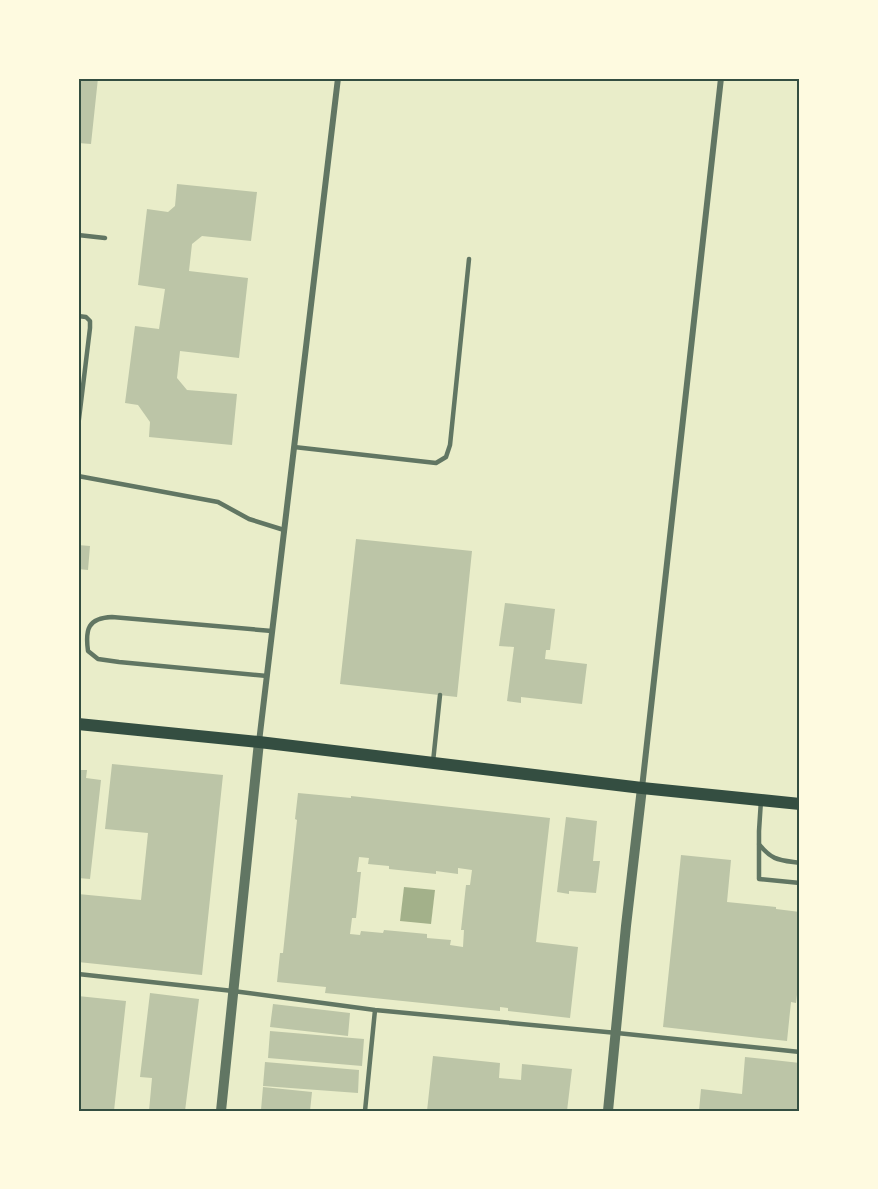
<svg xmlns="http://www.w3.org/2000/svg" width="878" height="1189" font-family="'Fira Sans',sans-serif">
	<style>
		.water { fill: #a3b18a }
		.building { fill: #bcc5a7; fill-rule: evenodd }
		.lines { fill: none; stroke-linecap: round; stroke-linejoin: round }
		.service { stroke: #617663; stroke-width: 4.5 }
		.minor { stroke: #617663; stroke-width: 6 }
		.tertiary { stroke: #617663; stroke-width: 10 }
		.secondary { stroke: #344e41; stroke-width: 12 }
		.neatline { fill: none; stroke: #344e41; stroke-width: 2 }
	</style>
	<rect width="100%" height="100%" fill="#e9edc9"/>
	<path class="water" d="M404 887 435 890 431 924 400 921Z"/>
	<path class="building" d="M78 78H98L91 144 78 143Z
		M177 184 257 192 251 241 202 236 192 244 189 271 248 278 239 358 180 351 177 378 187 390 237 394 232 445 149 437 150 422 138 405 125 403 135 326 159 329 165 289 138 285 147 209 168 212 175 206Z
		M356 539 472 551 457 697 340 684Z
		M78 545 90 546 88 570 78 569Z
		M505 603 555 609 550 650H546L545 659 587 664 582 704 521 697V703L507 701 514 647 499 646Z
		M112 764 223 775 202 975 78 962V894L141 900 148 833 105 829Z
		M78 770H87L86 778 101 780 90 879 78 878Z
		M298 793 351 798V796L550 818 536 942 578 947 570 1018 508 1011V1008L500 1007V1011L325 993 326 987 277 982 280 953H283L297 820 295 819ZM359 857 369 858 368 864 389 866V869L436 874V871L458 874V868L472 870 470 885H466L461 930H464L463 947 450 945 451 940 427 938V934L384 930 383 933 361 931 360 935 350 934 352 918H356L361 872H357Z
		M566 817 597 821 593 861H600L596 893 569 891V894L557 892Z
		M681 855 731 860 727 902 776 907V909L800 912V970L796 1003 791 1002 787 1041 663 1027Z
		M150 993 199 999 185 1111H149L152 1078 140 1077Z
		M78 996 126 1001 114 1111H78Z
		M273 1004 350 1013 348 1036 270 1027Z
		M270 1031 364 1039 362 1066 268 1058Z
		M433 1056 500 1063 499 1078 521 1080 522 1064 572 1069 567 1111H427Z
		M745 1057 800 1063V1111H699L701 1089 742 1094Z
		M265 1062 359 1070 358 1093 263 1086Z
		M263 1087 312 1092 310 1111 261 1110Z"/>
	<g class="lines">
		<path class="service" d="M78 235 105 238
			M78 316 86 317 90 321V328L78 427
			M294 447 436 463 446 457 450 445 469 259
			M78 476 218 502 249 519 284 530
			M267 676 119 662 98 659 88 651C85 629 88 618 112 617L272 631
			M433 762 440 695
			M761 800 759 831V879L800 883
			M759 844C772 861 780 860 800 863
			M78 974 233 991 375 1010 617 1033 800 1052
			M365 1111 375 1010"/>
		<path class="minor" d="M259 742 338 78
			M642 788 721 78"/>
		<path class="tertiary" d="M221 1111 259 742
			M608 1111 626 926 642 788"/>
		<path class="secondary" d="M78 724 259 742 642 788 800 804"/>
	</g>
	<rect width="878" height="1189" fill="none" stroke="#fefae0" stroke-width="159"/>
	<rect x="80" y="80" width="718" height="1030" class="neatline"/>
</svg>
